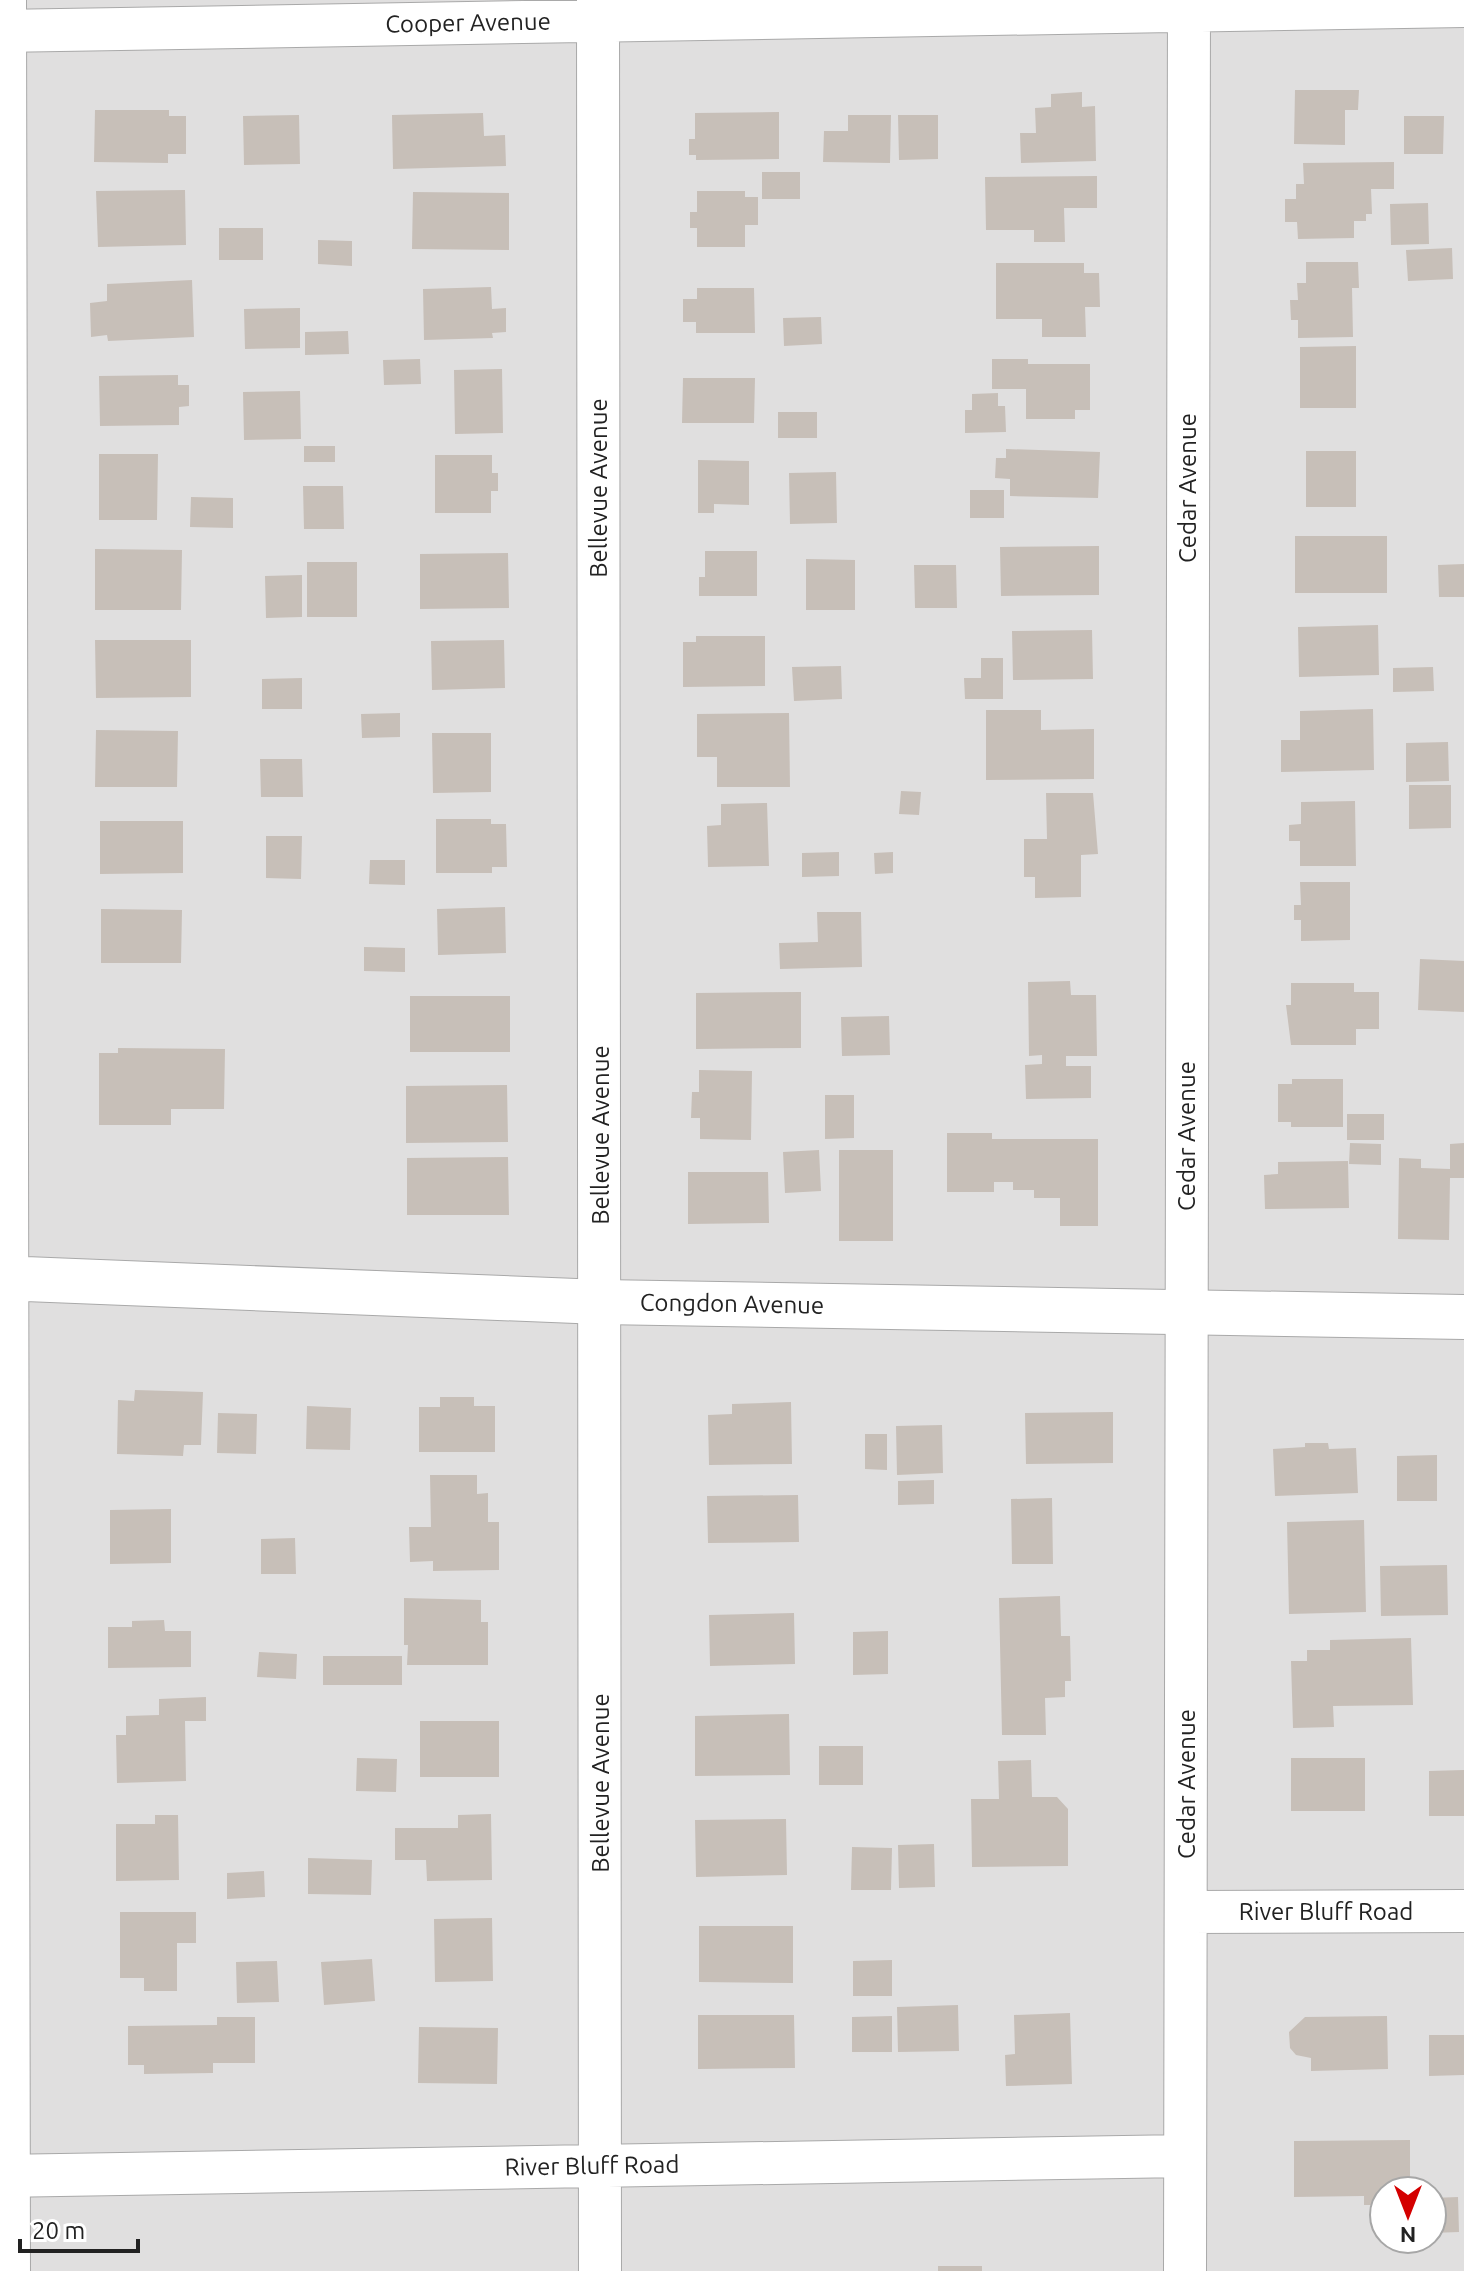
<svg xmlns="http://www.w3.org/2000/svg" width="1464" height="2271" font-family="Ubuntu,sans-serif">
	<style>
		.residential { fill: #e0dfdf; fill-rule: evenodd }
		.building { fill: #c7bfb8 }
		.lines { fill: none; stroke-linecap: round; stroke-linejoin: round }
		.minor-casing { stroke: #a9a9a9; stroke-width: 44 }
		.tertiary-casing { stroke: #a9a9a9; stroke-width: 46 }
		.minor { stroke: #fff; stroke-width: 42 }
		.tertiary { stroke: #fff; stroke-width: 44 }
		.labels { text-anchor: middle; stroke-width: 6; stroke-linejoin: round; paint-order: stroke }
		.street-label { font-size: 24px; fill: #222; stroke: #fff }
	</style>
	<rect width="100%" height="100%" fill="#f2efe9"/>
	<path class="residential" d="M0 0H1464V2271H0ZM1384 2191H1432V2239H1384Z"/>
	<path class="building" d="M1295 90H1359L1358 110H1345V145L1294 144Z
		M1082 92V107L1095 106 1096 161 1021 163 1020 133H1036L1035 108 1051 107V94Z
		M95 110H169V116H186V154H168V163L94 162Z
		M779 112V159L696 160V155H689V139H695V113Z
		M483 113 484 136 505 135 506 166 393 169 392 115Z
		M299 115 300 164 244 165 243 116Z
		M848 115H891L890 163 823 162 824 131H848Z
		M898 115H938V159L899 160Z
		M1404 116H1444L1443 154H1404Z
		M1394 162V189H1371L1372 214H1366V221H1354V238L1298 239 1297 222H1285V199H1296V184H1304L1303 163Z
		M762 172H800V199H762Z
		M1097 176V208H1064L1065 242H1034V230H986L985 177Z
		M185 190 186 245 98 247 96 191Z
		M697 191H745V197H758V225H745V247H697V228H690V212H697Z
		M413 192 509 193V250L412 249Z
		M1428 203 1429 244 1391 245 1390 204Z
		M219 228H263V260H219Z
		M318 240 352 241V266L318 264Z
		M1452 248 1453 279 1408 281 1406 250Z
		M1306 262H1358L1359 288H1352L1353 337 1298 338V320H1291L1290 300H1298L1297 283H1306Z
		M996 263H1084V273H1099L1100 307H1085L1086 337H1042V319H996Z
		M192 280 194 337 108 341 107 335 91 337 90 303 107 301V284Z
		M491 287 492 309 506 308V332L492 333 493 338 424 340 423 289Z
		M697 288H754L755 333H696V322H683V299H697Z
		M300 308V348L245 349 244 309Z
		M821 317 822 344 784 346 783 318Z
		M348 331 349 354 305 355V332Z
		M1356 346V408H1300V347Z
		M420 359 421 384 384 385 383 360Z
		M992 359H1028V364H1090V410H1075V419H1026V389H992Z
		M502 369 503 433 455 434 454 370Z
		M178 375V385H189V406L179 407V425L100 426 99 376Z
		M683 378H755L754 423H682Z
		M300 391 301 439 244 440 243 392Z
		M998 393V406H1005L1006 432 965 433V410H972V394Z
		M778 412H817V438H778Z
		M304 446H335V462H304Z
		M1006 449 1100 452 1098 498 1010 496V479L995 478 996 458H1006Z
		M1306 451H1356V507H1306Z
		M99 454H158L157 520H99Z
		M435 455H492V473H498V491H491V513H435Z
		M698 460 749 461V505L714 504V513H698Z
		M836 472 837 523 790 524 789 473Z
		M303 486H343L344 529H304Z
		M970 490H1004V518H970Z
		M191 497 233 498V528L190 527Z
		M1295 536H1387V593H1295Z
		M1099 546V595L1001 596 1000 547Z
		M95 549 182 550 181 610H95Z
		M705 551H757V596H699V577H705Z
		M508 553 509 608 420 609V554Z
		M806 559 855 560V610H806Z
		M307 562H357V617H307Z
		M1464 564V597H1439L1438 565Z
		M914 565H956L957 608H915Z
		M302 575V617L266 618 265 576Z
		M1378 625 1379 675 1299 677 1298 627Z
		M1092 630 1093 679 1013 680 1012 631Z
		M696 636H765V686L683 687V642H696Z
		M95 640H191V697L96 698Z
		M504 640 505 688 432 690 431 641Z
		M981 658H1003V699H965L964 678H981Z
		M841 666 842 699 794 701 792 667Z
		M1433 667 1434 691 1393 692V668Z
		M302 678V709H262V679Z
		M1373 709 1374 770 1281 772V740H1300V711Z
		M986 710H1041V730L1094 729V779L986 780Z
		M400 713V737L362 738 361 714Z
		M789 713 790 787H717V757H697V714Z
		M96 730 178 731 177 787H95Z
		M432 733H491V792L433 793Z
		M1448 742 1449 781 1406 782V743Z
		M260 759H302L303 797H261Z
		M1409 785H1451V828L1409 829Z
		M901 791 921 792 919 815 899 814Z
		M1046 793H1093L1098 854 1081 855V897L1035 898V877H1024V839H1047Z
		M1355 801 1356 866H1300V841H1289V825L1301 824V802Z
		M767 803 769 866 708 867 707 826 721 825V804Z
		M436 819H491V824H506L507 867H492V873H436Z
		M100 821H183V873L100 874Z
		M266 836H302L301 879 266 878Z
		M839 852V876L802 877V853Z
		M893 852V873L875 874 874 853Z
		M370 860H405V885L369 884Z
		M1300 882H1350V940L1301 941V920H1294V905H1301Z
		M505 907 506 953 438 955 437 909Z
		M101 909 182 910 181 963H101Z
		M817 912H861L862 967 780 969 779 943 818 942Z
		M364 947 405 948V972L364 971Z
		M1420 959 1464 961V1012L1418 1010Z
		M1070 981 1071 995H1096L1097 1056H1066V1066H1091V1098L1026 1099 1025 1065 1042 1064V1055L1029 1056 1028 982Z
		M1291 983H1354V992H1379V1029H1356V1045H1291L1286 1005H1291Z
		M801 992V1048L696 1049V993Z
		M410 996H510V1052H410Z
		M889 1016 890 1055 842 1056 841 1017Z
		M118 1048 225 1049 224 1109H171V1125H99V1053H118Z
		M699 1070 752 1071 751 1140 700 1139V1118H691L692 1092H699Z
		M1292 1079H1343V1127H1291V1122H1278V1084H1292Z
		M507 1085 508 1142 406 1143V1086Z
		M825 1095H854V1138L825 1139Z
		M1347 1114H1384V1140H1347Z
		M947 1133H992V1139H1098V1226H1060V1198H1034V1190H1013V1182H994V1192H947Z
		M1350 1143 1381 1144V1165L1349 1164Z
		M1464 1143V1178H1450L1449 1240 1398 1239 1399 1158 1421 1159V1168L1450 1169V1144Z
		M819 1150 821 1191 785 1193 783 1152Z
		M839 1150H893V1241H839Z
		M508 1157 509 1215H407V1158Z
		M1348 1161 1349 1208 1265 1209 1264 1175 1278 1174V1162Z
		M688 1172H768L769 1223 688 1224Z
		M135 1390 203 1392 201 1445H184L183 1456 117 1454 118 1400 134 1401Z
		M440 1397H474V1406H495V1452H419V1407H440Z
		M791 1402 792 1464 709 1465 708 1415 732 1414V1404Z
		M307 1406 351 1408 350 1450 306 1449Z
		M1113 1412V1463L1026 1464 1025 1413Z
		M218 1413 257 1414 256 1454 217 1453Z
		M942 1425 943 1473 897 1475 896 1426Z
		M865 1434H887V1470L865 1469Z
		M1305 1443H1328L1329 1449 1356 1448 1358 1493 1275 1496 1273 1449 1305 1447Z
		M1437 1455V1501H1397V1456Z
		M430 1475H477V1494L488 1493V1522H499V1570L433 1571V1561L410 1562 409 1527H431Z
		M934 1480V1504L898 1505V1481Z
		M798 1495 799 1542 708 1543 707 1496Z
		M1052 1498 1053 1564H1012L1011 1499Z
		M171 1509V1563L110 1564V1510Z
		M1364 1520 1366 1612 1289 1614 1287 1522Z
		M295 1538 296 1574H261V1539Z
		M1447 1565 1448 1615 1381 1616 1380 1566Z
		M1060 1596 1061 1636H1070L1071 1681H1065V1697L1045 1698 1046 1735H1002L999 1598Z
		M404 1598 481 1600V1622H488V1665H407L408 1645H404Z
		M794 1613 795 1664 710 1666 709 1615Z
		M164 1620 165 1631H191V1667L108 1668V1627H132V1621Z
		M888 1631V1674L853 1675V1632Z
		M1411 1638 1413 1705 1333 1706 1334 1727 1293 1728 1291 1661H1307V1650H1330V1640Z
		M259 1652 297 1654 296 1679 257 1677Z
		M323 1656H402V1685H323Z
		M206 1697V1721H185L186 1781 117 1783 116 1735H126V1716L159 1715V1699Z
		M789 1714 790 1775 695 1776V1716Z
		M420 1721H499V1777H420Z
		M819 1746H863V1785H819Z
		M357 1758 397 1759 396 1792 356 1791Z
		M1291 1758H1365V1811H1291Z
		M1031 1760 1032 1797H1057L1068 1809V1866L972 1867 971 1799H999L998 1761Z
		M1464 1770V1816H1429V1771Z
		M491 1814 492 1880 427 1881 426 1860H395V1828H458V1815Z
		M155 1815H178L179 1880 116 1881V1824H155Z
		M786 1819 787 1875 696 1877 695 1820Z
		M934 1844 935 1887 899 1888 898 1845Z
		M852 1847 892 1848 891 1890H851Z
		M308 1858 372 1860 371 1895 308 1894Z
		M264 1871 265 1897 227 1899V1873Z
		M120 1912H196V1943H177V1991H144V1978H120Z
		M492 1918 493 1981 435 1982 434 1919Z
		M699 1926H793V1983L699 1982Z
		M372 1959 375 2001 324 2005 321 1962Z
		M892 1960V1996H853V1961Z
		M277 1961 279 2002 237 2003 236 1962Z
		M958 2005 959 2051 898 2052 897 2007Z
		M1070 2013 1072 2084 1006 2086 1005 2055 1015 2054 1014 2015Z
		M698 2015H794L795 2068 698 2069Z
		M892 2016V2052H852V2017Z
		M1387 2016 1388 2069 1311 2071V2058L1296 2055 1290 2048 1289 2032 1305 2017Z
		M217 2017H255V2063H213V2073L144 2074V2065H128V2026L217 2025Z
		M419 2027 498 2028 497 2084 418 2083Z
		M1429 2035H1464V2075L1429 2076Z
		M1410 2140V2191H1384V2205H1364V2196L1294 2197V2141Z
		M1458 2197 1459 2232 1432 2233V2198Z
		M938 2266H982V2271H938Z"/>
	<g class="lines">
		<g class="minor-casing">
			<path id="minor" d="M598 0 600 2271
				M0 31 1464 6
				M1187 1912 1464 1911
				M0 2176 1185 2156
				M1185 2271 1189 0"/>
		</g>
		<g class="tertiary-casing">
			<path id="tertiary" d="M4 0 8 2271
				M0 1278 601 1302 1464 1317"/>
		</g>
		<use href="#minor" class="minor"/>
		<use href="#tertiary" class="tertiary"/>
	</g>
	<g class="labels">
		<g class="street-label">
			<text transform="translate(468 23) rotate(-1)" y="8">Cooper Avenue</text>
			<text transform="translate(599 488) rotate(-90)" y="8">Bellevue Avenue</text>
			<text transform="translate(1188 488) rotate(-90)" y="8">Cedar Avenue</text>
			<text transform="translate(601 1135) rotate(-90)" y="8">Bellevue Avenue</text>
			<text transform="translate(1187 1136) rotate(-90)" y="8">Cedar Avenue</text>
			<text transform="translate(732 1304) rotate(1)" y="8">Congdon Avenue</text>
			<text transform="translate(601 1783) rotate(-90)" y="8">Bellevue Avenue</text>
			<text transform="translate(1187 1784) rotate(-90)" y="8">Cedar Avenue</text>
			<text x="1326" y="1920">River Bluff Road</text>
			<text transform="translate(592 2166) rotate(-1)" y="8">River Bluff Road</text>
		</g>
	</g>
	<g transform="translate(1408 2215) rotate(180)"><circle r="38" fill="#ffffff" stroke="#a7a7a7" stroke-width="2"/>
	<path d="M0-6L14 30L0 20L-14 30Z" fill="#d40000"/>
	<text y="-12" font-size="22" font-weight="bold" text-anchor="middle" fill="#222222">N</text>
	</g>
	<path d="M20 2239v12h118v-12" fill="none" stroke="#222222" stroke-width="4"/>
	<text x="32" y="2239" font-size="24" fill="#222222" stroke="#ffffff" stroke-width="6" paint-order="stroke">20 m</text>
</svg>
